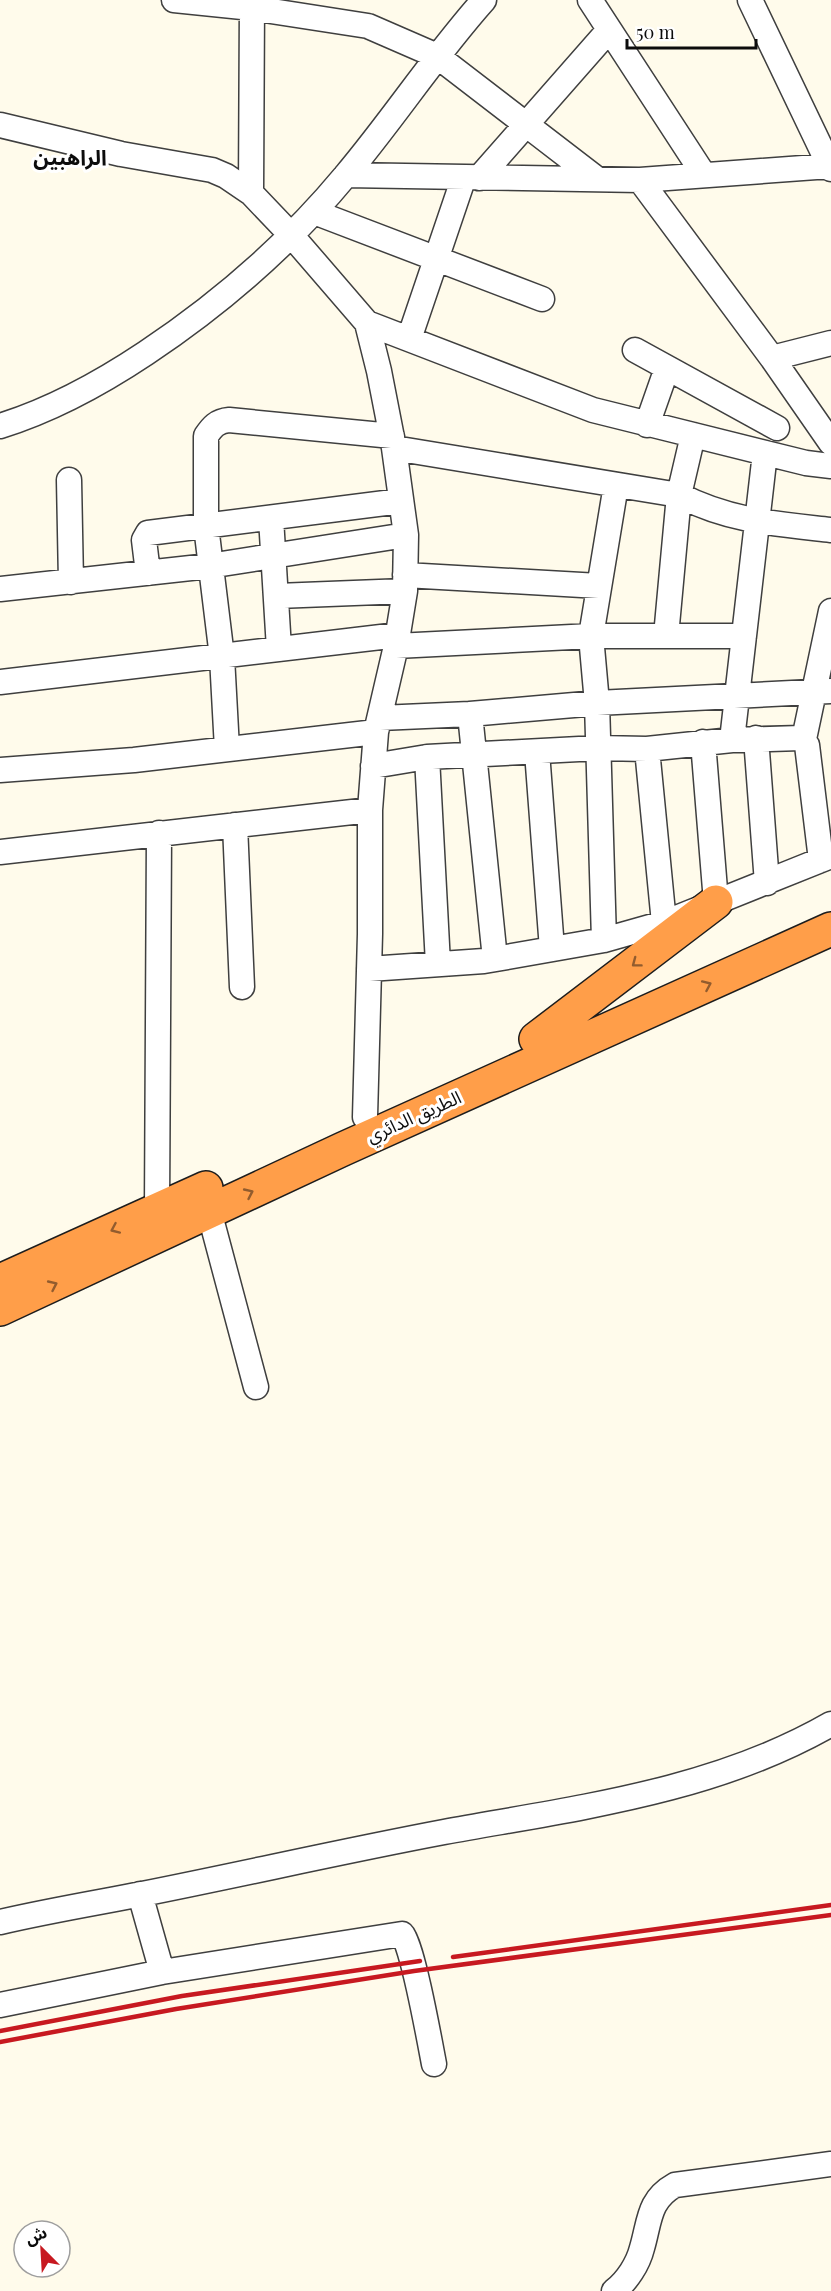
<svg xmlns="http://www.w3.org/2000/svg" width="831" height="2291" font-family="'Playfair Display','Noto Sans Arabic',serif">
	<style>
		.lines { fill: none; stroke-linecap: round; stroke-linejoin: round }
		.minor-casing { stroke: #3f3f3f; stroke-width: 27 }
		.highway-casing { stroke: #1d1d1d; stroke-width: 36 }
		.minor { stroke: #fff; stroke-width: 24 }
		.highway { stroke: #ff9e49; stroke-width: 33 }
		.rail { stroke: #c71920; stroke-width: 4.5 }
		.oneway { stroke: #925c2e }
		.labels { text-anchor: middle; stroke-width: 6; stroke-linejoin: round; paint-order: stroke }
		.street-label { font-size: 18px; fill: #0c0c0c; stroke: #fff }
		.quarter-label { font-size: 21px; font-weight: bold; fill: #0c0c0c; stroke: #fff }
	</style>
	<rect width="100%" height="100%" fill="#fffbeb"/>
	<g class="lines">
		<g class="minor-casing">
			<path id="minor" d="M174 0 252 8 368 26 437 56 597 179
				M590 0 704 175
				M750 0 831 169
				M0 125 121 154 212 170 226 176 251 193 292 236 367 323 379 371 394 448 406 535 405 591 396 646 376 732 370 810V934L365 1117
				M346 175 640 180 830 166
				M479 178 609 30
				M640 180 772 358 831 443
				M251 193 252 0
				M314 212 542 299
				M367 323 593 410 806 463 831 466
				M409 339 464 177
				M635 350 777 428
				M772 358 831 343
				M647 425 667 368
				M0 426C52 410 101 383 146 353 221 303 288 245 346 175 394 118 434 56 484 0
				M394 448 679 495C729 521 777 524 831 530
				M69 480 71 582
				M271 518 279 649
				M148 573 144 540 148 533 401 501
				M405 575 599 586
				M0 589 209 566 406 535
				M277 596 405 591
				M666 636 679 495 693 435
				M396 646 591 636H744
				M0 682 398 635
				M470 714 495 959
				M380 718 470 714 597 703 831 691
				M756 738 767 883
				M804 739 831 611
				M732 740 765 453
				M703 742 716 902
				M227 749 222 657 206 526V436C212 427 217 421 229 420L392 436
				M647 749 664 923
				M537 752 552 949
				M427 757 438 964
				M373 766 427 757 598 748 647 749 732 740 801 738 807 745 821 860
				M0 770 134 760 376 732
				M235 825 242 987
				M0 852 370 810
				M604 940 597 703 591 636 616 485
				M369 969 484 961 604 940 664 923 831 856
				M157 1210 159 833
				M209 1211 256 1387
				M140 1894 162 1972
				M0 1922C47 1911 95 1903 142 1894 243 1874 343 1851 444 1832 575 1808 713 1792 831 1724
				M0 2005 162 1972 402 1934C412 1943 430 2043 434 2064
				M614 2291C627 2281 638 2264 642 2248 650 2221 648 2200 675 2185L831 2164"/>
		</g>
		<g class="highway-casing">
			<path id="highway" d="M536 1039 716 902
				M0 1281 206 1188
				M0 1309 343 1149 831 929"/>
		</g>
		<use href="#minor" class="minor"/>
		<use href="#highway" class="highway"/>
		<path class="rail" d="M453 1957 831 1905
			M0 2031 182 1996 420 1961
			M0 2042 176 2009 414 1971 831 1915"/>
	</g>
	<defs><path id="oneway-chevron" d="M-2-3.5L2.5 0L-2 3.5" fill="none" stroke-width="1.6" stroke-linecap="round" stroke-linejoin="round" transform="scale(1.5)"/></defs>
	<g class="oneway">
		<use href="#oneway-chevron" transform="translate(636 963) rotate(143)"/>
		<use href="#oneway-chevron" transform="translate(707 985) rotate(-24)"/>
		<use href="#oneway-chevron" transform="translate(249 1193) rotate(-25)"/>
		<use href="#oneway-chevron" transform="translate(115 1229) rotate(156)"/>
		<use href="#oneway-chevron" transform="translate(53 1285) rotate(-25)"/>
	</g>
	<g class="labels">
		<g class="street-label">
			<text transform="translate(414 1117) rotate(-24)" y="6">الطريق الدائري</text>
		</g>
		<g class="quarter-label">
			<text x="70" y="165">الراهبين</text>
		</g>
	</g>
	<g transform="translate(42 2249) rotate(336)"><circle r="28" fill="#ffffff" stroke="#9e9e9e" stroke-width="1.5"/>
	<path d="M0-4.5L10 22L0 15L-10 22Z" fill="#c71920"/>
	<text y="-9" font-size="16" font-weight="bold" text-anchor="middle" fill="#0c0c0c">ش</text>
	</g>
	<path d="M627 39v9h129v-9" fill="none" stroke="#0c0c0c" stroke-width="3"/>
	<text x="636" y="39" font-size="18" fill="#0c0c0c" stroke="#ffffff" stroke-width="4.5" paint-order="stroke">50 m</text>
</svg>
